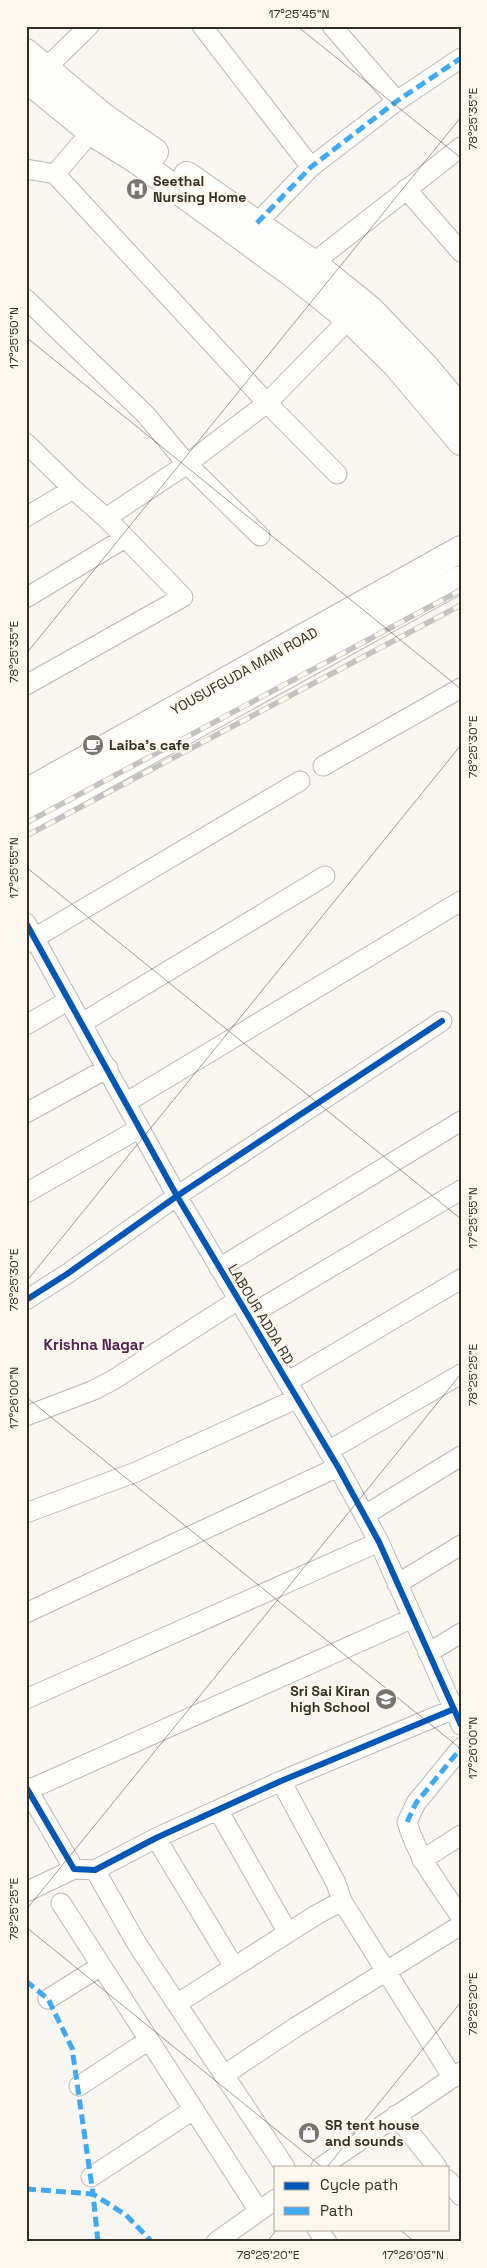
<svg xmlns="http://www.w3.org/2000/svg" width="487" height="2268" font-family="'Space Grotesk',sans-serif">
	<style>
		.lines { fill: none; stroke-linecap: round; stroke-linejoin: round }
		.street-casing { stroke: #bbb7b1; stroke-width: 21 }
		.secondary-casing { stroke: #bbb7b1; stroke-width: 28 }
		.street { stroke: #fefefd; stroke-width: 19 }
		.secondary { stroke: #fefefd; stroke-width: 26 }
		.rail-casing { stroke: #c4c3c2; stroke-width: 5.5 }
		.rail { stroke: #fdf7ee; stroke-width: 4; stroke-dasharray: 11; stroke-linecap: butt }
		.quiet { stroke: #3fa9f5; stroke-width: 5; stroke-dasharray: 10 5; stroke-linecap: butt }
		.cycleway-casing { stroke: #fdf7ee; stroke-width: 9 }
		.cycleway { stroke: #0057b8; stroke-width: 6 }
		.ticks { fill: none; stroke: #342e25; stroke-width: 1; stroke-opacity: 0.45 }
		.labels { text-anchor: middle; stroke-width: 5; stroke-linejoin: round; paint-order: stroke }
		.poi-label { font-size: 14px; font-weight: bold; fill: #342e25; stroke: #fdf7ee; text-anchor: start }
		.street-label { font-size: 14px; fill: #342e25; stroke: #fdf7ee }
		.neighbourhood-label { font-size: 15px; font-weight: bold; fill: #532354; stroke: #fdf7ee }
		.neatline { fill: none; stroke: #342e25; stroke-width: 2 }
		.ticks-label { font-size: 12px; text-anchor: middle; fill: #342e25 }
	</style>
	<rect width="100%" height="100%" fill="#faf6f2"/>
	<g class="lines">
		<g class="street-casing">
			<path id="street" d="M202 26 311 167
				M332 26 397 101
				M46 68 89 26
				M26 169 55 174 267 403 337 474
				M55 174 91 132
				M406 189 461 252
				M257 223 311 167 397 101 461 58
				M313 263 461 147
				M26 299 146 415 187 464 260 536
				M26 443 73 489 106 518 183 597 26 685
				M26 517 73 489
				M106 518 187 464 267 403 349 319
				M26 598 125 538
				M323 766 461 688
				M26 923 177 1196 338 1467 379 1542 461 1725
				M26 943 300 781
				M82 1023 325 876
				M26 1025 69 1000
				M127 1102 461 901
				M26 1113 108 1068
				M26 1193 140 1128
				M219 1268 461 1121
				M26 1300 67 1274 177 1196 442 1021
				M248 1316 461 1190
				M287 1382 461 1279
				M26 1416 94 1390 113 1380 238 1300
				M328 1451 461 1374
				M26 1513 136 1472 296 1399
				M365 1515 461 1456
				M397 1584 461 1545
				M26 1613 338 1467
				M428 1653 461 1633
				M26 1699 379 1542
				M461 1748 416 1803 407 1822C418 1859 440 1886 461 1917
				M281 1781 336 1883 342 1901 453 2078
				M26 1787 74 1869 95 1870 156 1838 281 1781 454 1709
				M26 1791 413 1618
				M218 1810 288 1933
				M156 1838 234 1967
				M422 1860 461 1835
				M95 1870 137 1944 285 2167
				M26 1892 74 1869
				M61 1903 259 2211
				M48 1999 101 1966
				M178 2003 316 1915 342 1901
				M224 2075 296 2027 461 1925
				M79 2086 149 2040
				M396 2115 437 2167
				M321 2167 461 2072
				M91 2177 193 2110
				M448 2180 461 2196
				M317 2229 327 2242
				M216 2242 276 2199"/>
		</g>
		<g class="secondary-casing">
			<path id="secondary" d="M26 52 103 116 155 152
				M26 79 91 132 136 160 295 276 349 319 396 365 461 442
				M187 175 313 263 370 309 425 366 461 409
				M26 792 461 549
				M26 819 461 579"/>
		</g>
		<use href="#street" class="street"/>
		<use href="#secondary" class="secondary"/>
		<g class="rail-casing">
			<path id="rail" d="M26 823 461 590
				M26 836 461 605"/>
		</g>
		<use href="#rail" class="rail"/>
		<path class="quiet" d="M257 223 311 167 397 101 461 58
			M407 1822 416 1803 461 1748
			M26 1981 48 1999 72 2048 93 2194 126 2215 152 2242
			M26 2189 93 2194 98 2242"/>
		<g class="cycleway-casing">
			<path id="cycleway" d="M26 923 177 1196 338 1467 379 1542 461 1725
				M26 1300 67 1274 177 1196 442 1021
				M26 1787 74 1869 95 1870 156 1838 281 1781 454 1709"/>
		</g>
		<use href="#cycleway" class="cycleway"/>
	</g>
	<path class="ticks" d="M297 26 461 158M26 337 461 689M26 654 461 117M26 867 461 1219M26 1282 461 745M26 1397 461 1749M26 1910 461 1374M26 1927 322 2167M327 2167 461 2002M399 2229 415 2242M267 2242 277 2229"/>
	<defs>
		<g id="hospital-disc" transform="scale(1.125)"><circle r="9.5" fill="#79746d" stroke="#fdf7ee"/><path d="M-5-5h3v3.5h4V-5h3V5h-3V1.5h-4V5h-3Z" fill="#fff"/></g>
		<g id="cafe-disc" transform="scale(1.125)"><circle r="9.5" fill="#79746d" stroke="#fdf7ee"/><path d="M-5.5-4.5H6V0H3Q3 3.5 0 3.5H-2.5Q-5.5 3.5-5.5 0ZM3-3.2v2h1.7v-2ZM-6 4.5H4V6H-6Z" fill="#fff"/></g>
		<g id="university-disc" transform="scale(1.125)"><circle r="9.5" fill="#79746d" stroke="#fdf7ee"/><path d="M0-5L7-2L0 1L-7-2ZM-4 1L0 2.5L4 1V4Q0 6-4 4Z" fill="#fff"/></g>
		<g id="shop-disc" transform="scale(1.125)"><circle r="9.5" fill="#79746d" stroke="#fdf7ee"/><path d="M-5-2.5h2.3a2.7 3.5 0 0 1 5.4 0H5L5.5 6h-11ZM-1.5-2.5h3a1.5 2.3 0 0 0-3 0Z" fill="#fff"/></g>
	</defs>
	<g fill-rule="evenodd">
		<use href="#hospital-disc" x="137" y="189"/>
		<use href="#cafe-disc" x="93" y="745"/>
		<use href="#university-disc" x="386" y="1699"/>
		<use href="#shop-disc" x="309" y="2133"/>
	</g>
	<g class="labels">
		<g class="poi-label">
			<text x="153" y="186">Seethal<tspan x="153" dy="16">Nursing Home</tspan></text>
			<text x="109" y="750">Laiba's cafe</text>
			<text x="370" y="1696" text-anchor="end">Sri Sai Kiran<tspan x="370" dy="16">high School</tspan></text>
			<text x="325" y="2130">SR tent house<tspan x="325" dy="16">and sounds</tspan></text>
		</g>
		<g class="street-label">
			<text transform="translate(244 671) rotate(-29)" y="5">YOUSUFGUDA MAIN ROAD</text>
			<text transform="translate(261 1314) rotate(59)" y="5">LABOUR ADDA RD</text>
		</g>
		<g class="neighbourhood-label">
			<text x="94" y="1350">Krishna Nagar</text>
		</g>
	</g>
	<rect width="487" height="2268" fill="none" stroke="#fdf7ee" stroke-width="55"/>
	<rect x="274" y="2166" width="175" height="65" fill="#fdf7ee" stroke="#ada79e"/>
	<rect x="284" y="2182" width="25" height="8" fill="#0057b8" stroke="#ada79e"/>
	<text x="320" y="2190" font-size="15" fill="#342e25">Cycle path</text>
	<rect x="284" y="2207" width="25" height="8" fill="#3fa9f5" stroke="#ada79e"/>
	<text x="320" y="2216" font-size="15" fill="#342e25">Path</text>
	<rect x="28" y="28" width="432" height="2212" class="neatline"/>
	<g class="ticks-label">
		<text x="299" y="18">17°25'45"N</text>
		<text transform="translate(473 119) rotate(-90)" y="4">78°25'35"E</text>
		<text transform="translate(14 338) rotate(-90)" y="4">17°25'50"N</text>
		<text transform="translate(14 652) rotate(-90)" y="4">78°25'35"E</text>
		<text transform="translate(473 747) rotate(-90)" y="4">78°25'30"E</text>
		<text transform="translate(14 868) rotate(-90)" y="4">17°25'55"N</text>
		<text transform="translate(473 1218) rotate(-90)" y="4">17°25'55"N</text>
		<text transform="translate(14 1280) rotate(-90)" y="4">78°25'30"E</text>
		<text transform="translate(473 1375) rotate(-90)" y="4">78°25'25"E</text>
		<text transform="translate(14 1398) rotate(-90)" y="4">17°26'00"N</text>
		<text transform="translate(473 1748) rotate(-90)" y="4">17°26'00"N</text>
		<text transform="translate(14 1909) rotate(-90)" y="4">78°25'25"E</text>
		<text transform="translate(473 2004) rotate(-90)" y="4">78°25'20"E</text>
		<text x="268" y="2259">78°25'20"E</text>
		<text x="413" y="2259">17°26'05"N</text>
	</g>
</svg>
